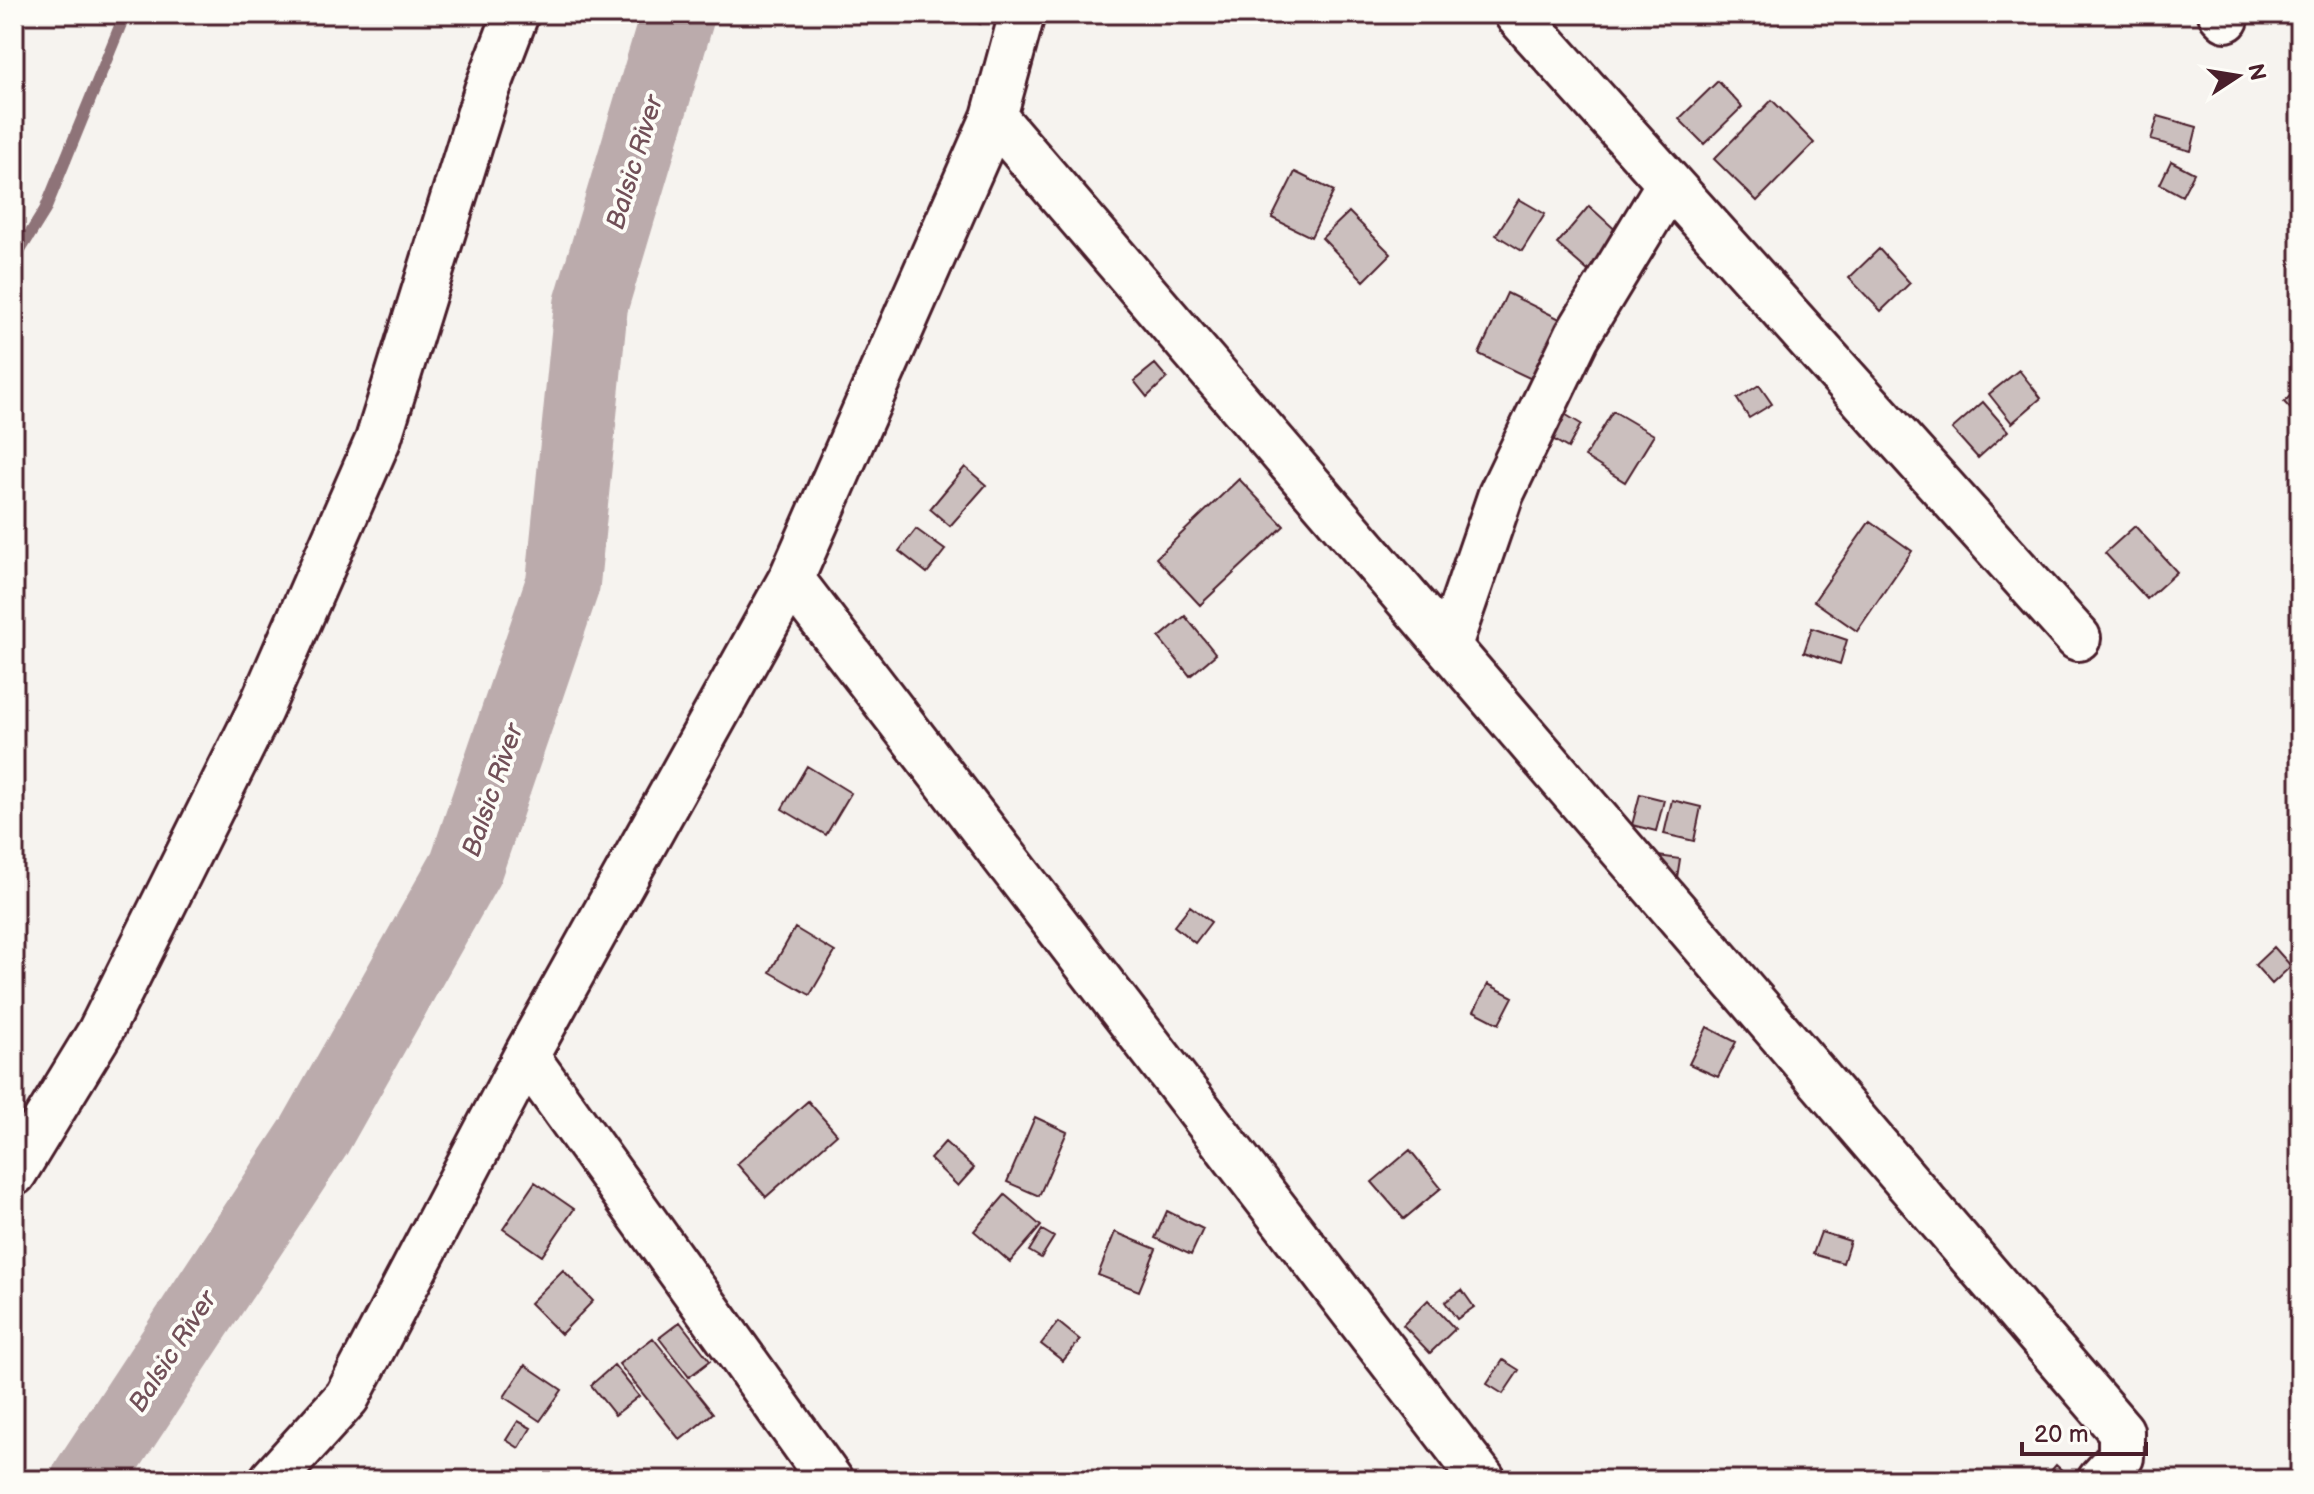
<svg xmlns="http://www.w3.org/2000/svg" width="2314" height="1494" font-family="'Balsamiq Sans',sans-serif">
	<style>
		.lines { fill: none; stroke-linecap: round; stroke-linejoin: round }
		.stream { stroke: #8e7378; stroke-width: 12 }
		.river { stroke: #bbabac; stroke-width: 74 }
		.building { fill: #cbbfbe; stroke: #4a1f2b; stroke-width: 2 }
		.street-casing { stroke: #4a1f2b; stroke-width: 50 }
		.street { stroke: #fdfcf7; stroke-width: 44 }
		.labels { text-anchor: middle; stroke-width: 8; stroke-linejoin: round; paint-order: stroke }
		.water-label { font-size: 26px; font-style: italic; fill: #725058; stroke: #fdfcf7 }
	</style>
	<rect width="100%" height="100%" fill="#f6f3ef"/>
	<filter id="ink" filterUnits="userSpaceOnUse"><feTurbulence type="fractalNoise" baseFrequency=".0125" numOctaves="2"/><feDisplacementMap in="SourceGraphic" scale="16" xChannelSelector="R" yChannelSelector="G"/><feConvolveMatrix kernelMatrix="1 2 1 2 8 2 1 2 1" color-interpolation-filters="sRGB"/></filter>
	<g filter="url(#ink)">
		<g class="lines">
			<path class="stream" d="M14 260 45 210 125 14"/>
			<path class="river" d="M88 1480 314 1137 466 867 563 583 591 305 678 14"/>
		</g>
		<path class="building" d="M953 14H983L980 24Z
			M1718 81 1742 107 1704 144 1679 119Z
			M1772 100 1814 143 1757 201 1714 159Z
			M2158 116 2197 127 2191 151 2151 140Z
			M2171 161 2194 173 2182 196 2160 184Z
			M1295 172 1334 191 1311 237 1272 218Z
			M1519 199 1545 214 1522 251 1496 235Z
			M1589 206 1620 234 1588 271 1557 244Z
			M1349 212 1391 254 1364 281 1322 238Z
			M1879 249 1910 283 1881 311 1849 278Z
			M1507 293 1568 323 1540 383 1479 354Z
			M1155 364 1167 378 1147 397 1134 381Z
			M2019 370 2041 398 2012 423 1989 394Z
			M1759 385 1772 404 1749 418 1737 399Z
			M2300 386V419L2284 402Z
			M1983 402 2008 431 1978 458 1952 429Z
			M1553 407 1581 424 1568 448 1539 431Z
			M1613 411 1654 435 1625 482 1585 457Z
			M965 467 986 485 950 526 930 509Z
			M1239 479 1284 526 1200 605 1156 558Z
			M1870 521 1912 551 1857 631 1814 601Z
			M2135 526 2177 572 2147 599 2105 553Z
			M916 529 945 550 927 573 899 551Z
			M1185 616 1216 654 1190 676 1159 638Z
			M1812 628 1847 640 1840 664 1804 652Z
			M807 766 851 793 826 835 782 809Z
			M1640 794 1664 800 1656 831 1632 825Z
			M1672 800 1701 807 1694 841 1664 834Z
			M1658 856 1680 859 1676 884 1654 881Z
			M1190 906 1211 922 1195 943 1174 926Z
			M795 928 835 952 810 995 770 972Z
			M2274 947 2291 966 2272 984 2255 965Z
			M1488 984 1513 997 1499 1024 1474 1011Z
			M1707 1027 1736 1042 1718 1077 1689 1064Z
			M808 1101 837 1134 766 1197 737 1164Z
			M1035 1117 1067 1132 1039 1196 1007 1182Z
			M945 1142 974 1168 958 1186 930 1159Z
			M1410 1150 1441 1188 1404 1219 1372 1182Z
			M535 1182 574 1209 542 1256 503 1229Z
			M1005 1195 1041 1226 1010 1262 974 1231Z
			M1167 1211 1203 1229 1191 1255 1155 1238Z
			M1042 1230 1054 1237 1041 1258 1029 1251Z
			M1115 1232 1156 1249 1139 1291 1098 1275Z
			M1821 1232 1850 1241 1843 1263 1813 1254Z
			M563 1270 593 1301 561 1334 530 1303Z
			M1462 1290 1474 1307 1457 1319 1445 1302Z
			M1428 1300 1455 1329 1430 1353 1403 1325Z
			M680 1322 710 1361 689 1377 659 1338Z
			M1058 1322 1080 1340 1063 1361 1041 1344Z
			M653 1338 713 1413 680 1440 619 1364Z
			M1503 1360 1519 1370 1503 1394 1487 1384Z
			M525 1365 562 1390 540 1421 504 1397Z
			M614 1365 639 1396 615 1415 591 1385Z
			M518 1421 531 1428 519 1448 506 1440Z
			M2056 1465 2073 1480H2043Z"/>
		<g class="lines">
			<g class="street-casing">
				<path id="street" d="M1517 14 2078 638
					M2221 14 2226 19
					M994 117 2121 1431V1457L2100 1480
					M791 579 1483 1480
					M1449 645 1501 494 1577 336 1669 184
					M526 1056 830 1480
					M14 1173 100 1032 260 710 378 440 487 90 516 14
					M272 1480 347 1397 526 1056 791 579 994 117 1022 14"/>
			</g>
			<use href="#street" class="street"/>
		</g>
	</g>
	<g class="labels">
		<g class="water-label">
			<text transform="translate(634 162) rotate(-73)" y="9">Balsic River</text>
			<text transform="translate(492 790) rotate(-71)" y="9">Balsic River</text>
			<text transform="translate(172 1351) rotate(-57)" y="9">Balsic River</text>
		</g>
	</g>
	<rect width="2314" height="1494" fill="none" stroke="#fdfcf7" stroke-width="48"/>
	<rect x="24" y="24" width="2266" height="1446" fill="none" stroke="#4a1f2b" stroke-width="3" filter="url(#ink)"/>
	<g transform="translate(2238 76) rotate(78)" stroke="#fdfcf7" stroke-width="6" paint-order="stroke">
	<path d="M0-6L14 30L0 20L-14 30Z" fill="#4a1f2b"/>
	<text y="-12" font-size="22" font-weight="bold" text-anchor="middle" fill="#4a1f2b">N</text>
	</g>
	<path d="M2022 1442v12h124v-12" fill="none" stroke="#4a1f2b" stroke-width="4"/>
	<text x="2034" y="1442" font-size="24" fill="#4a1f2b" stroke="#fdfcf7" stroke-width="6" paint-order="stroke">20 m</text>
</svg>
